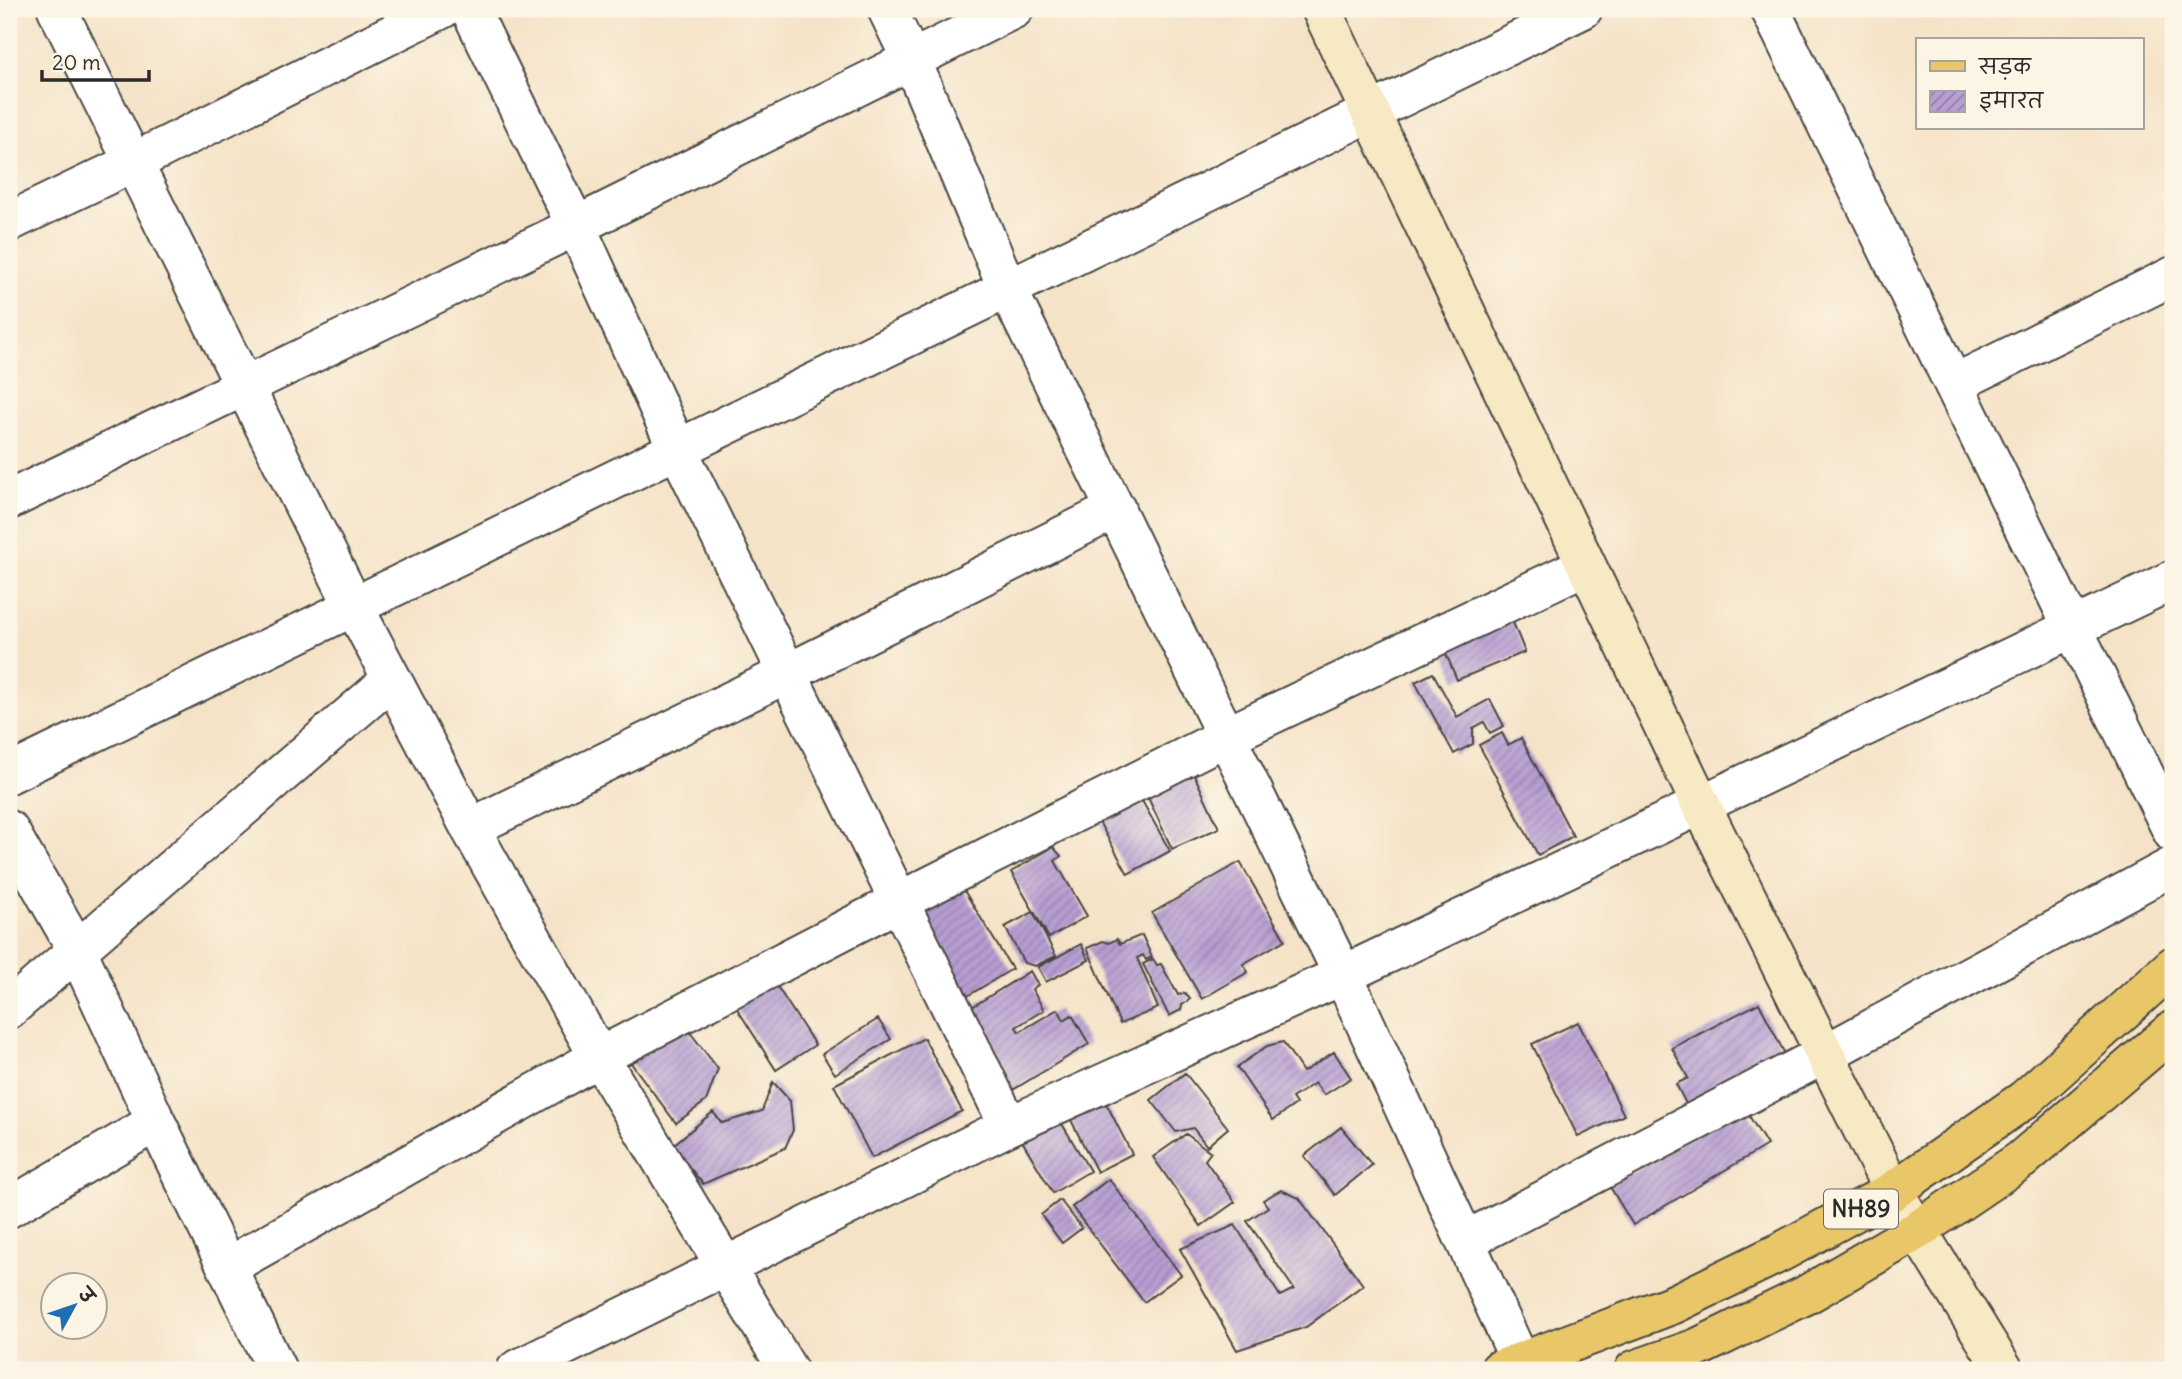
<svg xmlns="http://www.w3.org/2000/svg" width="2182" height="1379" font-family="Delius,'Playpen Sans Deva',sans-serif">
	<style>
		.building { fill: url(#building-hatch) }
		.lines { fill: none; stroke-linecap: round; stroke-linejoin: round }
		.street-casing { stroke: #494743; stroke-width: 42 }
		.secondary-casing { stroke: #494743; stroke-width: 42 }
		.primary-casing { stroke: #494743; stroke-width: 42 }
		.street { stroke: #fff; stroke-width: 38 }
		.secondary { stroke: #f6e9c3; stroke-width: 38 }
		.primary { stroke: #e9c769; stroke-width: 38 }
		.labels { text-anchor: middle; stroke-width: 5; stroke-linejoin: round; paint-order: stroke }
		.shield { fill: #fcf5e5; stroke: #6a6863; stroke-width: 2 }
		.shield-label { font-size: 23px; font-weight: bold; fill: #2b2b2b }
	</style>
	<defs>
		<pattern id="building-hatch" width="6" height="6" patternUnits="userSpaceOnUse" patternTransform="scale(1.75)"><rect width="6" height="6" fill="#b79ed3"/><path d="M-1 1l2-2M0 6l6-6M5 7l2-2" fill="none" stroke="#9581ab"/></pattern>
	</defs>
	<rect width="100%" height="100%" fill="#fcf5e5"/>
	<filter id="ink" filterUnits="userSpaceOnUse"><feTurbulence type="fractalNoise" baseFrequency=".0143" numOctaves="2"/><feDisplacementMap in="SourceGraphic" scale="14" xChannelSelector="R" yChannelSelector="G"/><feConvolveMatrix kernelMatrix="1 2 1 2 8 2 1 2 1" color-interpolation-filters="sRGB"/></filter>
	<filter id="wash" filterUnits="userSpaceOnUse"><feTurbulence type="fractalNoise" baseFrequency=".00686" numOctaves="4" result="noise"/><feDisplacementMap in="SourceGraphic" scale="28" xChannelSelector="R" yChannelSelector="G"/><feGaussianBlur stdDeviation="1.57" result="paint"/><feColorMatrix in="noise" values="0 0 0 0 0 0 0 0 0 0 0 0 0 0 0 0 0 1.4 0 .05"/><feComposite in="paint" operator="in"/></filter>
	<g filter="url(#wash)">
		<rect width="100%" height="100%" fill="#f5e3c8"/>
		<g id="blocks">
			<path class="building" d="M1512 620 1525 652 1457 680 1444 649Z
				M1433 673 1457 717 1490 699 1504 726 1490 733 1484 722 1473 728V744L1454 754 1415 682Z
				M1502 733 1508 745 1521 738 1573 836 1538 855 1479 745Z
				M1191 768 1219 828 1172 849 1144 789Z
				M1136 790 1170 851 1128 874 1094 813Z
				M1053 847 1061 856 1055 861 1087 916 1049 938 1011 872Z
				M1240 862 1285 940 1243 964 1248 972 1202 999 1152 913Z
				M957 879 1012 969 966 997 910 908Z
				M1033 912 1056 956 1035 966 1024 963 1005 927Z
				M1142 935 1152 957 1146 960 1143 955 1137 958 1158 1008 1120 1024 1087 948 1103 941 1109 943 1117 939 1120 944Z
				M1081 944 1089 960 1046 982 1038 967Z
				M1153 959 1157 965 1161 964 1178 995 1185 993 1190 999 1182 1005 1181 1010 1169 1016 1143 964Z
				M1030 971 1038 985 1032 989 1044 1010 1016 1027 1019 1032 1058 1009 1064 1020 1072 1015 1089 1044 1011 1091 964 1012Z
				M769 974 815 1045 776 1070 731 999Z
				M1759 1003 1786 1056 1687 1106 1676 1084 1688 1078 1672 1048Z
				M878 1019 891 1039 835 1074 822 1054Z
				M1578 1022 1624 1115 1578 1137 1532 1044Z
				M683 1023 718 1069 706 1101 676 1123 631 1063Z
				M924 1038 962 1111 872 1158 834 1085Z
				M1283 1042 1303 1072 1334 1052 1351 1078 1324 1095 1315 1083 1292 1098 1296 1104 1273 1120 1237 1067 1267 1046Z
				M1185 1073 1228 1128 1207 1146 1193 1128 1176 1132 1151 1100Z
				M773 1082 790 1101 793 1130 785 1148 703 1184 672 1146 713 1112 722 1123 762 1111Z
				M1103 1097 1132 1154 1097 1172 1068 1114Z
				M1743 1106 1767 1145 1633 1225 1609 1185Z
				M1055 1112 1090 1171 1053 1193 1018 1134Z
				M1341 1127 1372 1165 1335 1195 1304 1156Z
				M1186 1134 1211 1152 1205 1160 1235 1202 1201 1226 1153 1157Z
				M1109 1179 1181 1275 1144 1302 1072 1207Z
				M1281 1190 1299 1198 1363 1285 1306 1327 1237 1350 1180 1249 1235 1225 1280 1296 1294 1289 1247 1221 1268 1207 1263 1200Z
				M1060 1200 1082 1228 1062 1243 1041 1215Z"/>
		</g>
	</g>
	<g filter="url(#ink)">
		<use href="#blocks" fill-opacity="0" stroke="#494743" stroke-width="2"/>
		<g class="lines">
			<g class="street-casing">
				<path id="street" d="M57 9 353 605 470 828 599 1057 788 1370
					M470 9 576 226 677 448 1009 1126
					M887 9 911 59 1008 290 1343 975 1521 1363
					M1770 9 2173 833
					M9 222 132 163 442 9
					M1954 384 2173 276
					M9 500 576 226 1014 9
					M9 774 1583 9
					M470 828 786 674 1116 509
					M9 830 77 950 156 1122 277 1370
					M9 1009 391 680
					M9 1208 156 1122
					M1465 1241 1825 1054 2173 866
					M227 1267 599 1057 898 902 1227 736 1586 565
					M516 1370 1009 1126 1343 975 2173 580"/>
			</g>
			<g class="secondary-casing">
				<path id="secondary" d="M1321 9 1701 805 1893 1191 2004 1370"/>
			</g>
			<g class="primary-casing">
				<path id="primary" d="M1499 1370 1674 1304 1781 1252 1893 1191 2025 1099 2173 966
					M1634 1370 1697 1348 1806 1295 1918 1230 2021 1160 2173 1030"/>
			</g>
			<use href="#street" class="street"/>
			<use href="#secondary" class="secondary"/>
			<use href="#primary" class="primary"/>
		</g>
	</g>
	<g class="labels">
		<rect class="shield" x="1824" y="1189.5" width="74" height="39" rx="5"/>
		<g class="shield-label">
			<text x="1861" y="1217">NH89</text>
		</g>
	</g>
	<rect width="2182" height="1379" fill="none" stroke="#fcf5e5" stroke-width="35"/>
	<rect x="1916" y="38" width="228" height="91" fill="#fcf5e5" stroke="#a8a49b" stroke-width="2"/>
	<rect x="1930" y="61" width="35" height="10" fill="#e9c769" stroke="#a8a49b" stroke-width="2"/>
	<text x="1979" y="74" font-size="21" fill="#2b2b2b">सड़क</text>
	<rect x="1930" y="91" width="35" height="21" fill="url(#building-hatch)" stroke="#a8a49b" stroke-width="2"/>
	<text x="1979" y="108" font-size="21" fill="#2b2b2b">इमारत</text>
	<g transform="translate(74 1306) rotate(50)"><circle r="33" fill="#fcf5e5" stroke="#a8a49b" stroke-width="2"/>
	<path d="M0-5L12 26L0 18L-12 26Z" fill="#1f6fb2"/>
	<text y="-10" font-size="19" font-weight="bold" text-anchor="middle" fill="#2b2b2b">उ</text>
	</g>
	<path d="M42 70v10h107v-10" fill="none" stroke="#2b2b2b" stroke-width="3.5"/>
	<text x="52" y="70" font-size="21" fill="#2b2b2b" stroke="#fcf5e5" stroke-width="5" paint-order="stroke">20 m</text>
</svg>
